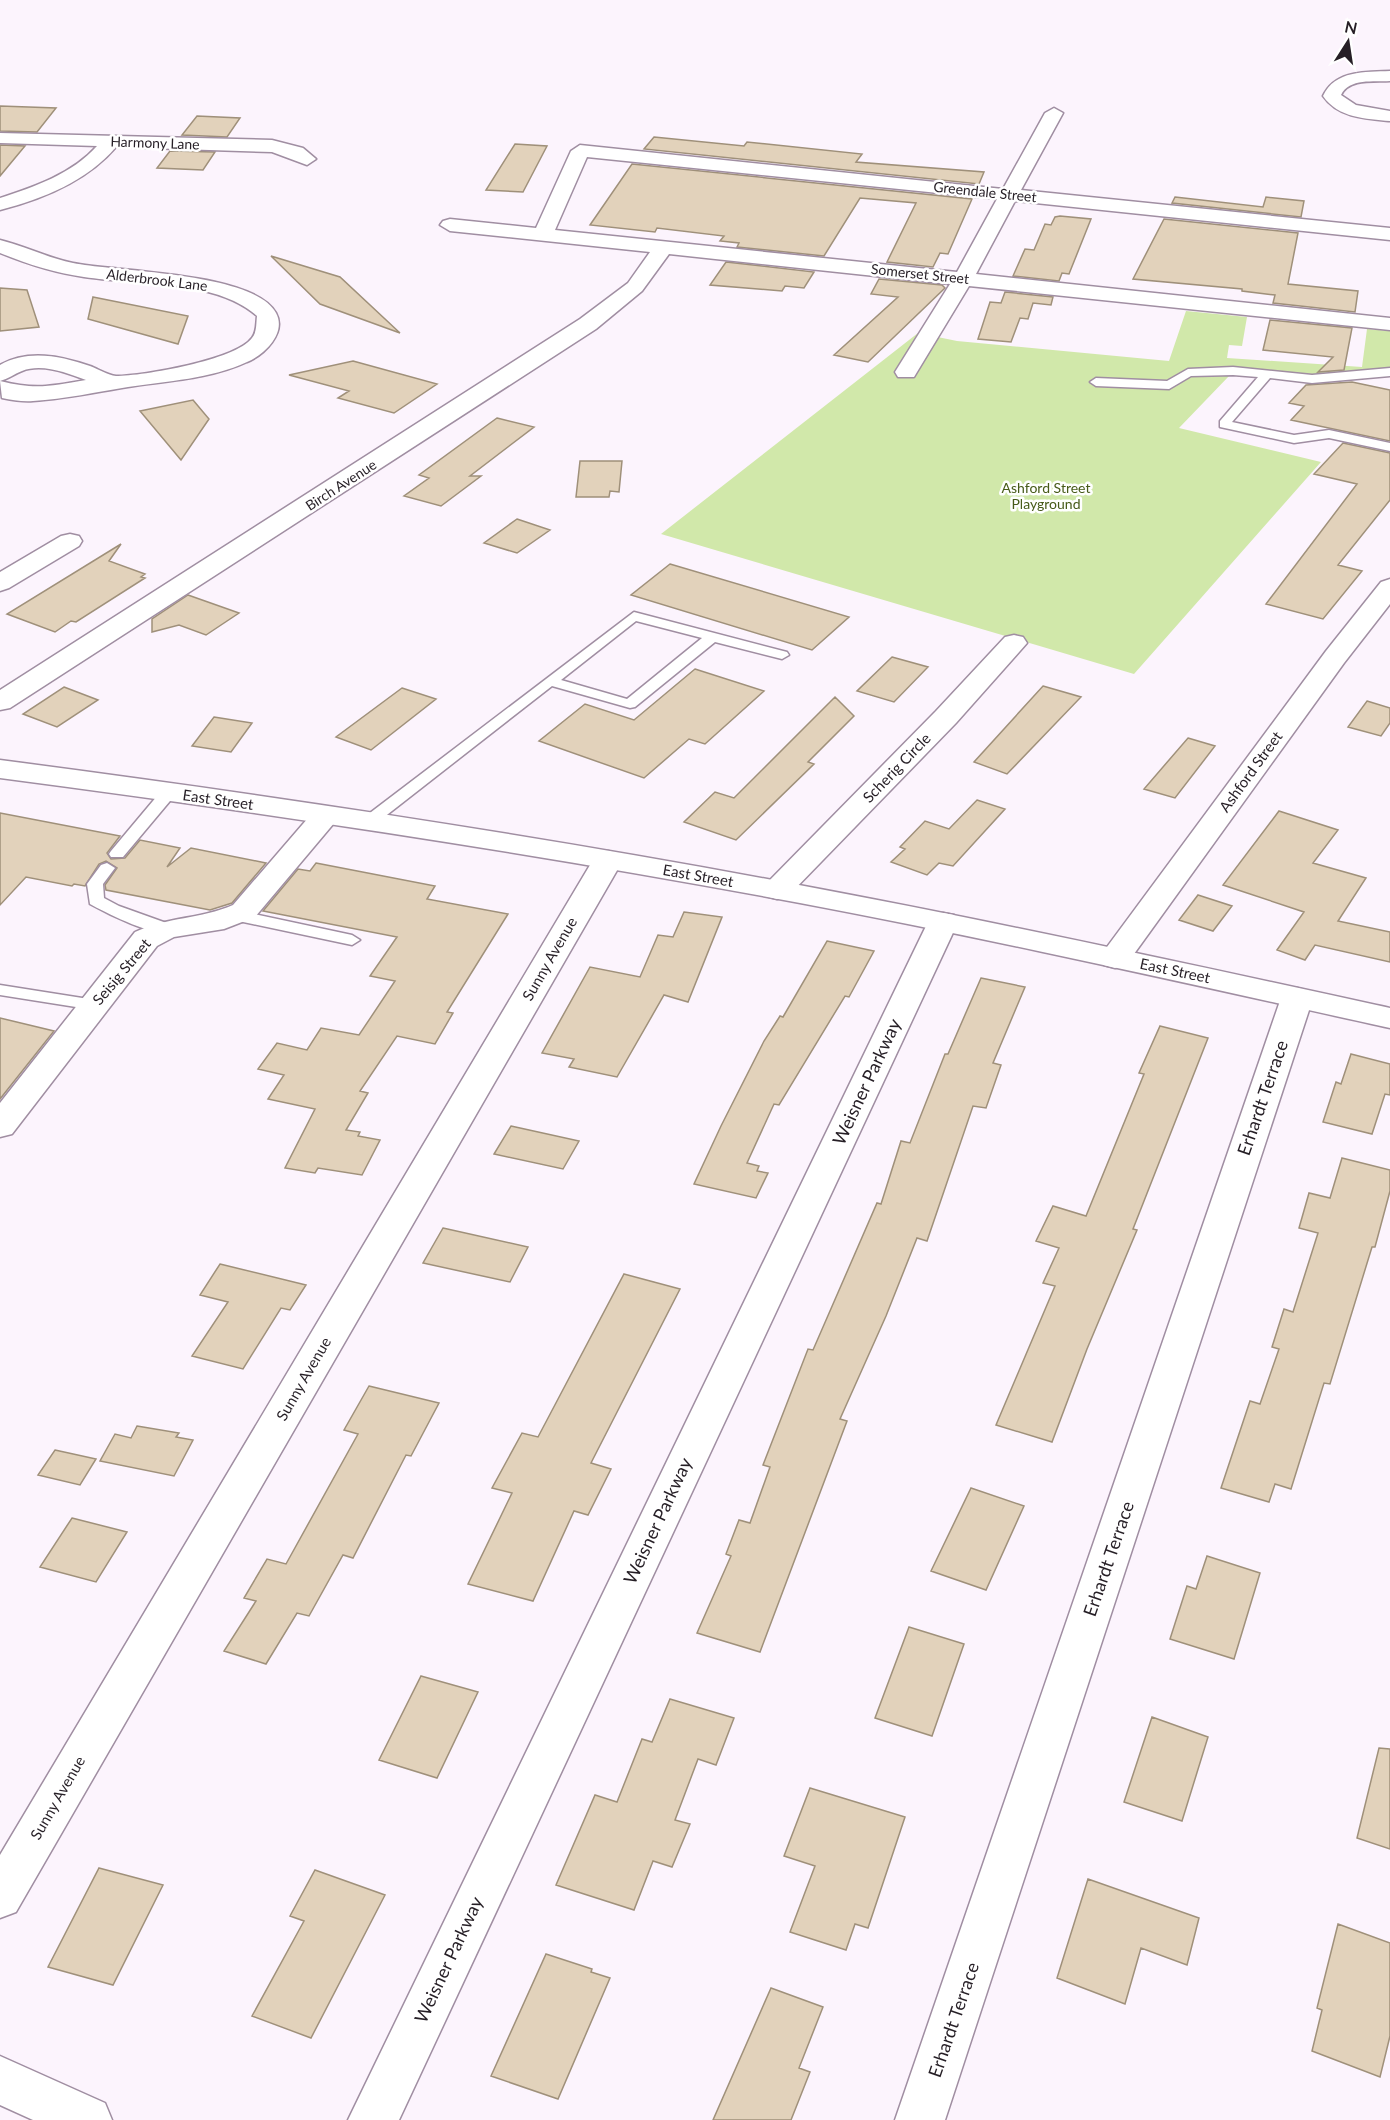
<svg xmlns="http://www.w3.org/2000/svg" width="1390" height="2120" font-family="Lato,sans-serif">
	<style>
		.green { fill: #d1e8aa }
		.building { fill: #e2d2bb; stroke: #9f907a; stroke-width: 1.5 }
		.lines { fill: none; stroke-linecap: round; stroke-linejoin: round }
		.service-casing { stroke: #a08ea2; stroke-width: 3 }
		.minor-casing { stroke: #a08ea2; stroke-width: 3 }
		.secondary-casing { stroke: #a08ea2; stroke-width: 3 }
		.service { fill: #fff; fill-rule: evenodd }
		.minor { fill: #fff; fill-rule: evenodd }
		.secondary { fill: #fff; fill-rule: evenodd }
		.labels { text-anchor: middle; stroke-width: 5; stroke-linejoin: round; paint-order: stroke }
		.far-street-label { font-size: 14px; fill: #261f26; stroke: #fff }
		.far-park-label { font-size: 14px; fill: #475b19; stroke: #fff }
		.street-label { font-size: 15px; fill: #261f26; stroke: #fff }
		.near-street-label { font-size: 18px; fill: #261f26; stroke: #fff }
	</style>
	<rect width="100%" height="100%" fill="#fcf4fd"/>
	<path class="green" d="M1186 311 1247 317 1242 346 1229 345 1227 358 1362 367 1367 329 1390 331V377L1316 381 1230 375 1179 428 1321 462 1134 674 661 534 918 333 957 341 1169 361Z"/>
	<path class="building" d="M0 106 56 108 37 132 0 131Z
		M197 116 240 118 227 137 182 135Z
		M654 137 744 146 747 142 862 154 856 162 984 172 979 184 644 149Z
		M515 144 547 146 523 192 486 190Z
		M0 145 25 146 0 176Z
		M170 151 215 152 203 170 157 168Z
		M632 164 972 199 948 254 940 253 933 267 887 262 916 203 860 198 824 256 737 247 739 243 720 241 724 236 657 228 655 232 590 225Z
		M1175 197 1263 207 1266 197 1304 201 1301 217 1172 203Z
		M1060 216 1091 219 1069 274 1062 273 1059 281 1013 276 1025 249 1034 250 1045 224 1051 225 1055 217Z
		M1164 219 1298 233 1288 284 1358 291 1355 312 1273 303 1275 295 1242 291V289L1133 279Z
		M271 256 340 277 400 333 320 304Z
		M726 262 814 272 804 288 785 286 782 291 710 285Z
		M879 279 942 285 945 288 868 362 834 355 898 297 871 294Z
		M0 288 27 290 39 327 0 331Z
		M1005 292 1053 297 1051 305 1033 303 1028 319 1020 318 1011 342 978 339 990 302 1001 303Z
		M93 297 188 316 178 344 88 319Z
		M1270 320 1352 328 1344 370 1318 372 1333 357 1263 350Z
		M353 361 437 384 394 413 338 398 349 391 289 375Z
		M1352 382 1390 390V441L1291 420 1304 406 1289 403 1306 385Z
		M193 400 209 419 181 460 140 411Z
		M497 418 534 427 470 476H481L441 506 404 496 429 478 419 475Z
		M1343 443 1390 453V500L1338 565 1362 571 1323 619 1266 604 1357 484 1314 474Z
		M580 461H622L619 492 610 491 609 497H576Z
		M517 519 550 530 517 553 484 543Z
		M121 544 109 561 145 574 141 577 145 578 76 622 71 621 55 632 7 614Z
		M670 564 849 617 812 650 631 595Z
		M188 595 239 613 206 635 179 625 152 632V619Z
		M892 657 928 667 894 702 857 691Z
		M695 669 764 691 705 744 689 739 644 778 539 741 585 704 634 720Z
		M1043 686 1081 697 1007 774 974 762Z
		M64 687 98 700 57 727 23 714Z
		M402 688 436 699 371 750 336 737Z
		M835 697 854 716 808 762 814 764 736 840 684 822 715 792 734 798Z
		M1367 701 1390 708V723L1381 736 1348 727Z
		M214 717 252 723 231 752 192 746Z
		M1188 738 1215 746 1175 798 1144 789Z
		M977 800 1005 809 953 866 939 863 927 875 891 862 905 849 900 847 925 821 949 829Z
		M1279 811 1338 830 1313 863 1366 878 1338 921 1390 932V962L1315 945 1305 960 1277 950 1304 912 1223 885Z
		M0 813 120 836 107 853 111 859 125 858 140 840 180 848 167 867 191 848 266 863 232 903 210 910 106 890 105 885 117 868 106 861 99 864 85 886 74 884 72 886 26 877 0 905Z
		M316 863 435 886 427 899 508 914 447 1012 453 1013 435 1044 397 1036 360 1091 368 1093 346 1130 360 1132 358 1136 380 1140 362 1175 318 1168 315 1173 285 1168 315 1109 268 1099 284 1075 258 1069 277 1043 307 1050 321 1028 359 1035 395 981 370 976 397 937 263 911 298 869 310 871Z
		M1198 895 1232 906 1213 931 1179 920Z
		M684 912 722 917 688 1002 664 995 617 1077 569 1067 574 1059 542 1053 590 967 640 977 658 935 673 937Z
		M827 941 874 951 849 997 845 996 779 1105 774 1104 747 1163 759 1166 757 1171 768 1173 756 1198 694 1184 721 1126 764 1041 780 1016 783 1017Z
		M981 978 1025 987 993 1063 1001 1065 986 1108 973 1106 927 1241 917 1238 886 1316 840 1419 847 1421 760 1652 697 1633 731 1556 726 1554 739 1520 750 1523 770 1467 763 1465 808 1349 813 1350 877 1203 881 1204 901 1141 910 1143 945 1054H948Z
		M0 1018 54 1031 0 1099Z
		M1160 1026 1208 1038 1133 1229 1137 1230 1087 1349 1052 1442 996 1425 1055 1286 1043 1283 1059 1248 1036 1241 1053 1206 1086 1216 1144 1074 1139 1073Z
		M1351 1054 1390 1064V1095L1385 1094 1372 1134 1323 1122 1336 1082 1341 1084Z
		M511 1126 579 1141 563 1169 494 1154Z
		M1342 1158 1390 1170V1191L1375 1247H1372L1330 1384 1324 1383 1291 1489 1275 1484 1269 1502 1221 1488 1250 1401 1260 1404 1279 1349 1272 1347 1284 1309 1293 1312 1318 1233 1299 1228 1309 1193 1330 1198Z
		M443 1228 528 1247 510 1282 423 1263Z
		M220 1264 306 1285 290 1310 281 1308 243 1369 192 1356 228 1302 200 1295Z
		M624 1274 680 1289 591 1463 611 1469 588 1515 574 1511 533 1601 468 1584 512 1493 492 1488 522 1433 538 1437Z
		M369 1386 439 1403 411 1456 406 1455 353 1558 343 1555 309 1616 297 1613 266 1664 224 1651 256 1601 244 1598 267 1559 286 1564 358 1434 344 1430Z
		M137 1426 179 1433 176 1437 193 1440 174 1476 100 1461 115 1434 131 1438Z
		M55 1450 96 1459 80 1485 38 1475Z
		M971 1488 1024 1506 986 1590 931 1571Z
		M72 1518 127 1532 96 1582 40 1567Z
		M1207 1556 1260 1573 1234 1659 1170 1639 1187 1586 1196 1589Z
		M909 1627 964 1644 932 1736 875 1718Z
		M421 1676 478 1692 437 1778 379 1760Z
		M670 1699 734 1718 716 1765 698 1759 675 1820 690 1824 672 1867 653 1861 634 1910 556 1885 595 1795 617 1802 642 1739 652 1742Z
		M1152 1717 1208 1737 1182 1821 1124 1802Z
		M1379 1748 1390 1749V1849L1357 1838Z
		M810 1788 905 1817 868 1928 855 1924 846 1950 790 1932 815 1866 784 1856Z
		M99 1868 163 1885 113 1985 48 1967Z
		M315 1870 385 1895 311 2038 252 2016 304 1921 290 1916Z
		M1088 1879 1199 1918 1187 1965 1141 1948 1125 2004 1057 1978Z
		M1338 1924 1390 1943V2036L1380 2077 1312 2051 1322 2010 1317 2008Z
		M546 1954 592 1969 591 1972 610 1978 558 2099 491 2076Z
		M771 1988 823 2007 799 2068 810 2072 791 2120H713Z"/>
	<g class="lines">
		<g class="service-casing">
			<path id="service" d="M1233 367 1312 375 1390 368V376L1312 383 1270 378 1232 422 1294 435 1329 430 1390 443V451L1329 438 1294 443 1220 427V421L1258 377 1233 375 1191 376 1169 389 1096 386 1090 382 1096 378 1167 381 1188 369Z
				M634 612 787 652 789 655 782 659 715 642 635 707 630 708 552 686 374 825H362L360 822 362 819ZM636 621 702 638 627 699 561 680Z
				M169 787 175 789 177 792 175 795 123 857H111L109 854 111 851 163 789Z
				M107 863 115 868 103 884 104 898 119 906 172 925 174 929 172 933C154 937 106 913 90 904L87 884 101 865Z
				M235 910 352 935 360 940 352 945 229 919 227 915 229 911Z
				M0 985 95 1000 104 1005 95 1010 0 995Z"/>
		</g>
		<g class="minor-casing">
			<path id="minor" d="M1390 71V81C1374 82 1349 78 1341 95L1356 105 1390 111V121C1366 119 1338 118 1323 96 1335 70 1365 72 1390 71Z
				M1054 108 1063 113 1021 190 1390 228V240L1015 201 976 274 1390 318V330L969 286 917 372 914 377H898L895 372 950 284 669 254 642 291 596 329 10 708 0 710V690L580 319 628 283 650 252 450 231 440 225 443 221 450 219 536 228 571 151 580 145 1003 189 1045 113ZM587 157 997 199 957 272 555 230Z
				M0 133 272 140 303 148 316 159 307 165 272 152 116 147C87 181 43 199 0 210V198C34 187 72 174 97 146L0 143Z
				M0 240C25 246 48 258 73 263 117 272 254 272 276 313 287 333 264 355 247 362 211 379 167 381 128 387 97 392 65 399 33 401 23 402 12 400 2 398L0 381C36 390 50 386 86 380 67 373 42 363 22 371 14 374 8 379 0 381V365C28 349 61 356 90 366 98 369 108 375 116 376 143 376 236 360 252 338 257 332 256 324 257 316 216 279 136 285 84 277 55 273 27 264 0 253Z
				M70 534 79 536 82 541 79 546 9 588 0 591V572L61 536Z
				M1390 579V604L1344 663 1126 965 1115 968 1104 965 1099 958 1104 951 1326 651 1381 582Z
				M1014 635 1023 637 1027 643 956 723 788 896 777 899 766 896 762 890 766 884 936 711 1005 637Z
				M325 807 335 810 340 816 255 917 224 929 174 937 157 946 12 1134 0 1137V1103L135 932C167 917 201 919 233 905L315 810Z
				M608 851 619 854 623 860 16 1912 0 1918V1855L593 860 597 854Z
				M943 913 954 915 958 922 399 2120H348L928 922 932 915Z
				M1297 988 1308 991 1313 998 945 2120H895L1281 998 1286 991Z
				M0 2056 105 2103 112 2120H33L0 2105Z"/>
		</g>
		<g class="secondary-casing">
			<path id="secondary" d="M0 760C268 795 534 835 799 885 997 922 1193 965 1390 1008V1028C1194 985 997 940 800 903 534 853 268 813 0 778Z"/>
		</g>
		<use href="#service" class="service"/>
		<use href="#minor" class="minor"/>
		<use href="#secondary" class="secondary"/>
	</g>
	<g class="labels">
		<g class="far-street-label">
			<text transform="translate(155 143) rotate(2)" y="5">Harmony Lane</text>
			<text transform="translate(985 192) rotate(6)" y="5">Greendale Street</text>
			<text transform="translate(920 274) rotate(6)" y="5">Somerset Street</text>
			<text transform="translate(157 280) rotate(7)" y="5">Alderbrook Lane</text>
			<text transform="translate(341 485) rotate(-33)" y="5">Birch Avenue</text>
		</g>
		<g class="far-park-label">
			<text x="1046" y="493">Ashford Street<tspan x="1046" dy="16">Playground</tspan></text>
		</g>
		<g class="street-label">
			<text transform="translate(897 768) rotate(-46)" y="5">Scherig Circle</text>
			<text transform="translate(1251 772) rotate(-54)" y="5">Ashford Street</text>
			<text transform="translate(218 800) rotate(8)" y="5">East Street</text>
			<text transform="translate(698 876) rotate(10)" y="5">East Street</text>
			<text transform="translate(550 959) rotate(-60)" y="5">Sunny Avenue</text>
			<text transform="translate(1175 971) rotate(12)" y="5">East Street</text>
			<text transform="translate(122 972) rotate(-50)" y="5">Seisig Street</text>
			<text transform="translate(304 1379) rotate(-60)" y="5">Sunny Avenue</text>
			<text transform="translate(58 1798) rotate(-60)" y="5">Sunny Avenue</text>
		</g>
		<g class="near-street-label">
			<text transform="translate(867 1082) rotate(-65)" y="6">Weisner Parkway</text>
			<text transform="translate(1263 1098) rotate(-71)" y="6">Erhardt Terrace</text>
			<text transform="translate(658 1521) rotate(-65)" y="6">Weisner Parkway</text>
			<text transform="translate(1109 1559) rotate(-71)" y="6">Erhardt Terrace</text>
			<text transform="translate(449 1960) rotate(-65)" y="6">Weisner Parkway</text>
			<text transform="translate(954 2020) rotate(-71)" y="6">Erhardt Terrace</text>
		</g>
	</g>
	<g transform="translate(1348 42) rotate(12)" stroke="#ffffff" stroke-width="4.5" paint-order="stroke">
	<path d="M0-4.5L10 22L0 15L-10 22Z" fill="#261f26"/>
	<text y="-9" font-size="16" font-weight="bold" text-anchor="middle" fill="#261f26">N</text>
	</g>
</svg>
